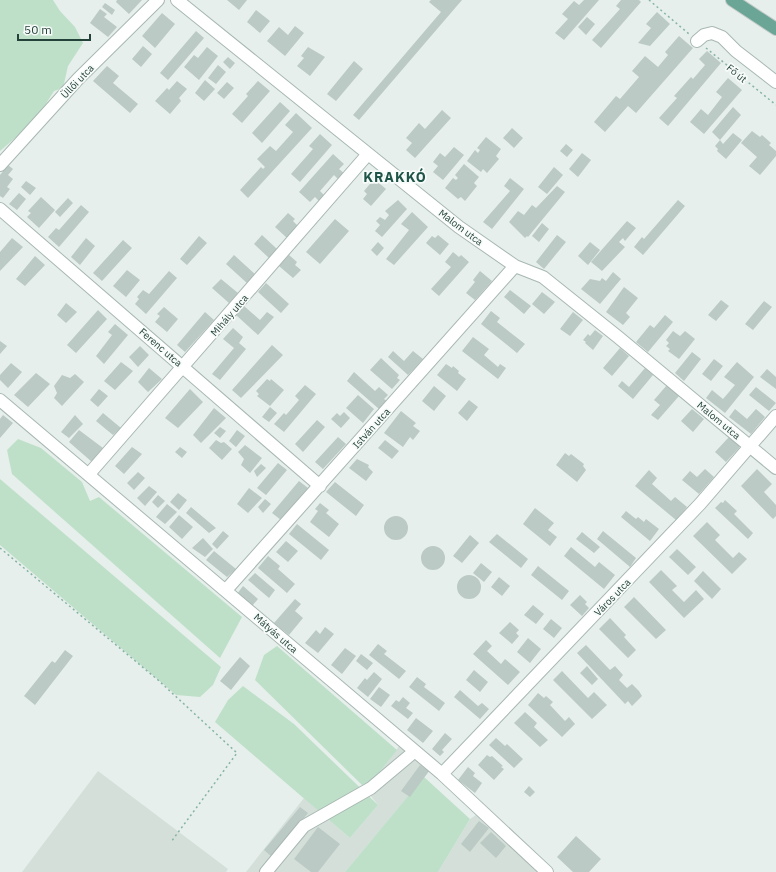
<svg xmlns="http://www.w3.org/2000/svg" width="776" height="872" font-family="'IBM Plex Sans',sans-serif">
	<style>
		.built { fill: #d4dfda }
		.green { fill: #bfe0c8 }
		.building { fill: #bbcac4 }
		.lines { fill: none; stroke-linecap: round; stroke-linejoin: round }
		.minor-casing { stroke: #a8b8b2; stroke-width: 14 }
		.major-casing { stroke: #c2cac8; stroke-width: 14 }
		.path { stroke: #86b3a5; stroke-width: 1.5; stroke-dasharray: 2 3; stroke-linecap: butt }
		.minor { stroke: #fff; stroke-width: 12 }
		.major { stroke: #6aa596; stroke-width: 12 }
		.labels { text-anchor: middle; stroke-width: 3.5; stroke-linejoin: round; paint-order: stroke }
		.street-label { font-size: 10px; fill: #24423a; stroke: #f7fbf9 }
		.district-label { font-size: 14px; font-weight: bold; letter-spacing: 1px; fill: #1f5548; stroke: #f7fbf9 }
	</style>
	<rect width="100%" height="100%" fill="#e6efeb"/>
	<path class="built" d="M400 745 432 768 345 872H246L304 798 350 838 378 805 362 785 374 779Z
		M98 771 228 869 226 872H22Z
		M479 813 540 872H438L470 819Z"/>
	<path class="green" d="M0 0H53L60 11 75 27 83 43 68 66 63 88 54 91 35 121 0 151Z
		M18 439 41 448 82 482 90 501 99 497 242 617 220 658 12 474 7 450Z
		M0 479 221 667 213 685 200 697 176 695 0 545Z
		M277 646 397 750 374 779 362 785 255 680 264 655Z
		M243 686 294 724 378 805 350 838 215 722 228 700Z
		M424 777 470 819 438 872H345Z"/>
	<path class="building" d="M117 0H142L129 14 116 2Z
		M227 0H247L239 10Z
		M431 0H462L359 120 353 115 441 12 429 2Z
		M584 0H599L564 40 555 33 568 19 562 14 574 1 579 5Z
		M621 0H639L641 2 601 48 592 40 620 9 616 6Z
		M105 3 115 10 112 15 102 7Z
		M100 9 107 14 104 17 117 27 108 37 90 23Z
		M256 10 270 21 260 33 247 22Z
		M657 12 670 24 650 46 638 43 651 28 646 24Z
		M162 13 175 24 155 48 142 36Z
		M587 17 595 24 586 35 578 27Z
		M295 26 304 33 285 56 267 41 279 27 288 35Z
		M196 31 204 38 168 80 160 73Z
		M679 36 693 48 636 113 628 106 605 132 594 122 616 96 620 99 639 77 632 71 645 56 658 67 668 55 665 52Z
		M143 46 152 54 141 67 132 59Z
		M207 47 218 56 199 80 184 67 194 55 198 58Z
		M308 47 325 57 310 76 297 66 304 58 301 56Z
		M707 51 721 63 668 126 659 118 677 98 674 96 691 77 693 79 705 65 699 59Z
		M228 57 235 63 230 69 223 62Z
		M354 61 363 69 336 101 327 94Z
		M218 65 226 72 216 84 208 78Z
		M107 66 119 76 113 83 138 104 130 113 93 81Z
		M728 78 742 90 704 134 690 122 701 109 708 115 722 97 716 92Z
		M205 80 215 89 204 101 195 93Z
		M177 81 187 89 179 98 181 101 170 114 155 101 167 88 169 90Z
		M258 81 270 91 242 123 232 114 248 96 246 94Z
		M227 82 234 88 224 99 217 93Z
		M280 102 290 111 262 143 252 133Z
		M733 107 741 115 720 140 712 132Z
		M442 110 451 118 415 158 406 150 412 143 406 138 419 123 425 129Z
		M296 113 312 128 248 198 240 190 261 167 263 169 265 167 257 159 270 146 276 151 293 132 285 125Z
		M512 128 523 138 514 148 503 138Z
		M752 131 760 137 762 135 771 143 769 145 776 151V156L760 175 749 166 757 157 741 143Z
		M733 133 742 140 726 159 717 151 718 149 715 146 720 140 723 144Z
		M320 134 332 145 300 182 291 174 313 149 309 146Z
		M486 137 501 149 496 156 499 159 487 173 483 169 481 172 467 161 475 150 478 153 480 150 477 148Z
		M566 144 573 150 567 157 560 151Z
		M454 147 464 155 443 180 433 172 438 166 433 162 440 153 445 157Z
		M582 153 591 160 578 177 569 169Z
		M333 154 344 164 339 169 345 174 339 180 334 175 320 191 325 196 320 202 315 197 310 202 299 192Z
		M464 164 479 177 474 183 477 186 465 201 461 197 458 199 445 188 453 178 456 180 458 178 455 175Z
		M8 165 13 169 8 175 13 179 7 187 10 189 3 198 0 196V175Z
		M554 167 563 175 547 194 538 187Z
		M510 178 524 189 492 229 483 222 510 191 504 186Z
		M374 179 386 189 371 206 363 199 367 194 364 191Z
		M26 181 36 188 30 195 21 187Z
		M557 186 565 192 528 237 527 236 525 238 509 222 518 211 524 215 532 205 536 208Z
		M19 193 26 199 17 210 9 204Z
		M41 197 55 210 39 228 27 217 31 213 28 211Z
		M68 198 73 203 60 217 55 212Z
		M398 200 407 209 382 237 375 231 380 225 376 221 380 217 385 220 389 215 385 211Z
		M678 200 685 206 643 255 634 247 642 237 644 239Z
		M81 205 89 212 59 247 48 237 56 228 59 230Z
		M412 212 428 227 394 265 386 259 409 230 401 224Z
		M288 213 295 219 293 221 298 226 287 238 275 227Z
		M335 219 349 231 320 264 306 252Z
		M627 221 636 228 625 241 623 238 619 242 625 247 602 271 591 262Z
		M542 223 549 229 539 242 532 236Z
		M262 235 277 249 269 258 254 244Z
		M438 235 449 244 440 255 426 243 432 236 435 238Z
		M557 235 566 242 544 269 536 262Z
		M199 236 207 243 187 265 180 259Z
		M12 238 23 247 0 271V252Z
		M86 238 95 246 80 265 71 257Z
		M123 240 132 248 102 281 93 273Z
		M378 242 384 248 377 256 371 250Z
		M590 242 600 250 588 265 578 256Z
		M453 252 459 257 461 255 469 262 439 296 431 289 451 267 445 262Z
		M234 255 256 275 248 284 226 264Z
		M289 255 297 262 295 265 301 270 293 278 279 266Z
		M35 256 45 265 25 286 16 279Z
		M127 270 140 280 126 297 113 286Z
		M169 271 177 278 146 314 135 304 139 299 137 297 143 290 149 294Z
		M480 271 492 281 475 300 466 293 475 282 473 280Z
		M613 272 621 279 600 304 581 289 590 279 600 281 602 278 606 281Z
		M221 279 238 293 229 303 212 288Z
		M266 283 289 304 281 313 258 292Z
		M624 287 638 298 626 313 630 317 623 325 606 312Z
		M510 290 531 306 524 314 504 297Z
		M542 292 555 302 544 314 532 304Z
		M721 300 729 306 716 321 708 315Z
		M764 301 772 307 753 330 745 324Z
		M66 303 77 312 66 323 57 315Z
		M244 306 260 320 267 312 274 317 258 335 236 315Z
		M164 307 178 319 167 332 155 322 160 316 157 314Z
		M98 310 107 319 76 353 67 345Z
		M491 311 500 318 497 322 525 344 517 353 481 324Z
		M205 312 214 320 185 352 177 345Z
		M573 312 583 320 570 336 560 329Z
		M665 315 673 322 648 352 636 342 650 325 654 328Z
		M115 324 128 335 104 364 96 356 112 335 108 332Z
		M233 328 243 337 239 343 246 349 220 380 212 374 234 348 223 339Z
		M595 330 603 336 593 350 585 343 586 342 583 340 588 334 590 336Z
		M673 331 680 336 685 331 695 339 679 359 668 351 670 349 666 346 669 343 666 340Z
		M473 337 489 349 484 355 498 367 500 364 506 368 498 379 462 351Z
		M0 341 7 346 0 354Z
		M272 345 283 355 241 398 232 390Z
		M140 346 149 355 138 367 129 357Z
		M620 348 629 356 612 376 603 368Z
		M393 351 404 361 413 351 423 359 408 375 388 357Z
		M692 352 701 359 684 381 675 373Z
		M381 358 399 375 397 378 400 380 392 389 370 370Z
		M714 359 723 366 711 381 702 374Z
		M121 362 133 371 115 390 104 381Z
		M737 362 754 377 725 413 706 398 712 390 723 399 735 385 724 377Z
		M11 363 22 372 8 388 0 380V375Z
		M446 364 452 368 453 366 459 371 458 373 466 379 457 391 437 375Z
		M149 368 162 379 148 392 138 382Z
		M645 368 653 375 633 399 618 386 622 381 629 387Z
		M767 369 776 377V389L760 377Z
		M354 372 375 391 379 387 388 395 384 399 387 401 379 409 347 381Z
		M36 373 50 384 28 407 14 395Z
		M75 374 84 382 62 406 54 398 57 393 54 386 62 375 70 378Z
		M267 379 270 381 271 379 284 390 270 406 257 396 259 394 256 391Z
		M305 385 316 394 284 432 274 424 284 413 286 415 299 400 295 396Z
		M667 385 679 396 658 420 651 415 660 405 654 400Z
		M434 386 446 396 434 411 422 401Z
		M756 387 776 403 769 411 749 395Z
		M99 389 108 396 98 407 90 400Z
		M190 389 203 402 178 428 165 418Z
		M358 395 374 409 363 423 346 408Z
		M469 400 478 407 467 421 458 413Z
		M270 407 277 413 269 422 262 417Z
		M214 408 226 418 201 443 193 435Z
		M692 409 704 419 693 432 681 421Z
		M735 409 747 419 756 409 765 417 751 434 729 417Z
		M401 411 416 423 413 426 420 431 413 440 410 437 403 447 384 433Z
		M344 412 350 418 341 428 331 419 337 413 340 416Z
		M103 413 121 428 113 435 96 421Z
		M3 415 13 423 0 438V419Z
		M75 415 83 424 69 438 61 432Z
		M317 420 325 427 303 452 295 444Z
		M220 427 226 431 220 438 214 433Z
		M79 430 103 448 92 462 69 442Z
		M237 430 245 436 236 447 229 441Z
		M338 437 346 444 323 469 315 462Z
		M729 437 739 445V448L726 462 715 452Z
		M216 440 221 443 224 442 232 449 222 460 209 448Z
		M385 440 399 451 392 459 378 448Z
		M245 445 262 458 250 473 241 465 244 459 238 452Z
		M132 447 142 454 124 474 115 466Z
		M180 447 187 452 182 458 175 452Z
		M565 453 569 456 571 454 584 464 583 466 586 470 577 482 556 465Z
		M357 459 369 465 368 467 373 472 366 481 349 468Z
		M278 463 287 470 266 495 257 488Z
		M261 464 266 468 257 477 254 471Z
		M705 469 714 477 699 494 682 480 690 471 697 477Z
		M757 469 772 484 764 492 776 505V516L773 519 741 486Z
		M649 470 657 478 652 484 671 501 675 497 687 507 676 520 635 486Z
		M138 472 145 478 134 490 127 483Z
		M299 481 308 488 281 520 272 513Z
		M335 482 364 505 356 516 326 492Z
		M149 486 157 492 145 506 137 498Z
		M249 488 262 498 248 513 237 504Z
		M178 493 187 500 179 510 170 502Z
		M158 495 165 501 158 508 152 502Z
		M265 499 271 504 263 513 258 507Z
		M725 500 737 511 734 514 753 533 748 539 715 508 721 502 723 503Z
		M320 503 329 510 326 513 339 524 329 537 310 522 318 511 315 509Z
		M167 504 177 512 165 524 156 517Z
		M191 507 216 528 209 533 186 513Z
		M535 508 554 523 548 530 557 537 550 546 523 524Z
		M626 511 636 519 638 517 644 522 646 519 659 529 650 541 621 517Z
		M179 515 193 527 182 539 169 527Z
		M384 528a12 12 0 1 1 24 0a12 12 0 1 1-24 0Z
		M707 522 720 535 715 540 733 558 739 552 747 559 732 574 693 536Z
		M297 524 329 550 321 560 289 534Z
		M223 531 229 536 217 549 212 544Z
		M603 531 636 558 630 567 597 539Z
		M582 532 600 547 594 553 576 539Z
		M497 534 528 559 521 568 489 542Z
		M470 535 479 543 462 563 453 556Z
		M203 538 213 549 205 557 192 548Z
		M286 541 298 551 288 562 276 552Z
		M421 558a12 12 0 1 1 24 0a12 12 0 1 1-24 0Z
		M571 547 595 567 599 562 615 575 604 589 564 556Z
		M677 549 696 567 688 575 669 557Z
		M214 551 236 569 227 577 206 560Z
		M268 556 280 566 278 569 295 584 287 593 258 568Z
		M481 563 492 572 484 582 473 573Z
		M538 566 569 591 562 600 531 575Z
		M661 570 677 586 672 590 684 602 696 590 704 599 684 618 649 582Z
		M703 571 721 589 712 599 694 581Z
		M255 573 275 590 269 598 248 580Z
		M457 587a12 12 0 1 1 24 0a12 12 0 1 1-24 0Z
		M499 577 510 586 502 596 491 587Z
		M243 586 258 599 252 606 237 594Z
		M580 595 587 602 585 604 589 608 582 616 570 605Z
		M634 597 666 630 656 639 624 607Z
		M295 599 301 604 295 611 303 618 289 635 274 623Z
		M533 605 544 614 536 624 524 615Z
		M610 618 626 635 624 637 636 650 628 658 599 629Z
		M551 619 562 628 554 638 543 629Z
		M510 622 519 630 516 633 519 636 512 644 499 633Z
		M325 627 334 634 318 653 305 643 316 630 320 634Z
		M528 638 541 649 530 663 517 652Z
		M486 640 492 646 487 651 501 664 505 659 520 672 508 685 473 654Z
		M378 644 387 651 384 654 406 671 399 679 369 655Z
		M586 645 610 670 615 666 623 675 619 680 627 688 632 684 639 691 642 696 632 706 628 701 625 704 577 653Z
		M345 648 356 656 342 674 331 665Z
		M65 650 73 656 35 705 24 696 52 661 55 663Z
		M361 654 373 663 367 670 356 661Z
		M240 657 250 666 231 690 220 681Z
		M587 666 598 679 592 685 580 673Z
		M474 670 488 682 480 692 466 680Z
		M562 671 588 698 594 692 607 705 592 719 553 680Z
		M374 672 382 679 368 697 357 688 365 678 367 680Z
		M417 677 426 684 424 687 445 703 439 711 409 687Z
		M379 687 390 695 381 707 370 699Z
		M460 690 478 706 482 703 489 709 480 719 454 697Z
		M538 693 544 698 546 696 553 702 550 705 565 721 569 717 575 724 562 737 528 705Z
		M403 697 410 703 406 708 413 713 408 719 391 706 396 700 399 702Z
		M525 712 537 723 534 727 548 740 540 747 514 723Z
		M416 718 433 731 423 743 407 730Z
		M445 733 452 739 442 750 444 752 440 756 432 749Z
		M496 738 505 746 507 744 523 759 514 768 489 745Z
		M487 755 490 757 492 756 503 766 501 767 504 769 494 780 478 765Z
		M420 765 429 771 410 797 401 791Z
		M468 767 475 773 473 776 482 783 475 793 458 780Z
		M529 786 535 792 530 797 524 792Z
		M300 807 308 813 272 857 264 850Z
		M479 821 489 828 470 852 461 844Z
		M318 827 340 844 318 872H311L294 859Z
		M491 832 506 846 496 858 480 843Z
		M576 836 601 859 589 872H573L557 857Z"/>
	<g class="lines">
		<g class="minor-casing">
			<path id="minor" d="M177 0 459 227 515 266 543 277 618 337 776 468
				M697 41 704 35 712 33 722 37 736 51 776 82
				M0 165 78 79 158 0
				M0 209 320 486
				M0 400 442 774 547 872
				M89 474 368 154
				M226 590 515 266
				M442 774 700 504 776 416
				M266 872 304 826 371 788 415 751"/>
		</g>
		<g class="major-casing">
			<path id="major" d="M732 0 776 29"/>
		</g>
		<path class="path" d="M649 0 689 34
			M706 48 776 105
			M0 548 158 680 237 753 171 842"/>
		<use href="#minor" class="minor"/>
		<use href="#major" class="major"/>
	</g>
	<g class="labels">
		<g class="street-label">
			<text transform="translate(737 73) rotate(39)" y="4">Fő út</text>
			<text transform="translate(77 81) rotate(-46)" y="4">Üllői utca</text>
			<text transform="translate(461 227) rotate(37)" y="4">Malom utca</text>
			<text transform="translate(229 315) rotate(-49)" y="4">Mihály utca</text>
			<text transform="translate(161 347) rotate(41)" y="4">Ferenc utca</text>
			<text transform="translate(719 420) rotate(40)" y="4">Malom utca</text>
			<text transform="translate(371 428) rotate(-48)" y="4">István utca</text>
			<text transform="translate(612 597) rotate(-46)" y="4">Város utca</text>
			<text transform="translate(276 633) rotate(41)" y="4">Mátyás utca</text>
		</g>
		<g class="district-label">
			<text x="395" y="182">KRAKKÓ</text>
		</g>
	</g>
	<path d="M18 34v6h72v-6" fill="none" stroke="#24423a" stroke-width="2"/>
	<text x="24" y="34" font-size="12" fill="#24423a" stroke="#f7fbf9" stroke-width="3" paint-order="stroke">50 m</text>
</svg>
